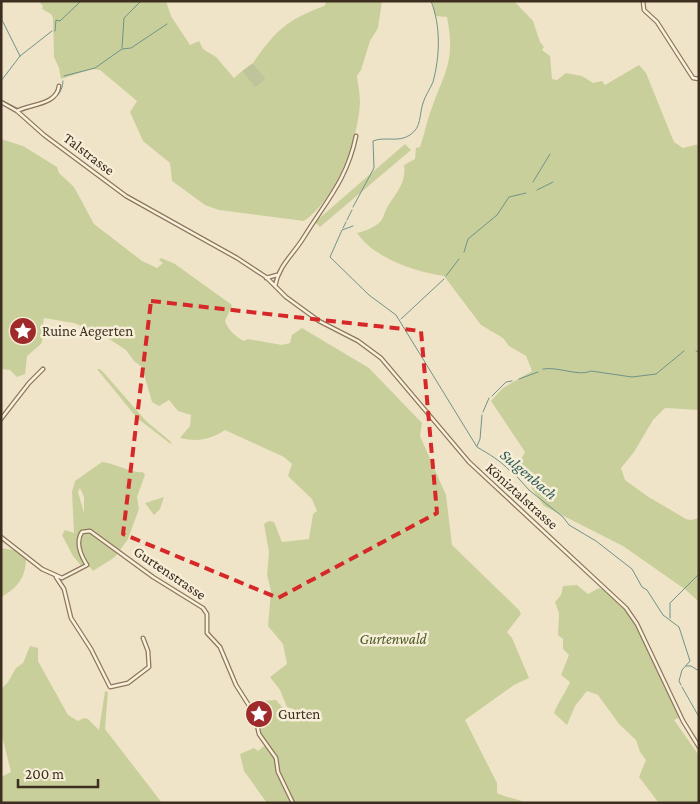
<svg xmlns="http://www.w3.org/2000/svg" width="700" height="804" font-family="'Crimson Pro',serif">
	<style>
		.green { fill: #c9cf9b; fill-rule: evenodd }
		.cemetery { fill: #bfc49a }
		.lines { fill: none; stroke-linecap: round; stroke-linejoin: round }
		.stream { stroke: #6f938a; stroke-width: 1 }
		.minor-casing { stroke: #8d765c; stroke-width: 5 }
		.minor { stroke: #faf1dc; stroke-width: 2.5 }
		.marked { fill: none; stroke: #d62828; stroke-width: 4; stroke-dasharray: 10 6; stroke-linejoin: round }
		.labels { text-anchor: middle; stroke-width: 5; stroke-linejoin: round; paint-order: stroke }
		.street-label { font-size: 15px; fill: #3d2e20; stroke: #f7eed8 }
		.poi-label { font-size: 15px; fill: #3d2e20; stroke: #f7eed8; text-anchor: start }
		.park-label { font-size: 15px; font-style: italic; fill: #4d5a26; stroke: #f7eed8 }
		.water-label { font-size: 16px; font-style: italic; fill: #2f5d5a; stroke: #f7eed8 }
	</style>
	<rect width="100%" height="100%" fill="#f0e4c8"/>
	<path class="green" d="M38 1H166L171 16 190 45 199 41 203 49 216 57 234 78 242 71 255 88 266 79 253 63C276 30 287 20 324 6L327 1H382L378 28 370 41 361 70 357 76C358 84 360 94 360 103 358 141 336 199 304 221L219 210 205 205 172 181 170 163 143 141 130 112 137 101 100 70 92 69 61 79 59 68 54 57 53 18 51 14 42 9 43 6Z
		M432 1H514L533 21 540 42 544 47 542 50 550 56 552 79 557 80 566 73 582 76 593 83 602 81 605 85 639 65 646 73 674 142 683 148 699 144V410L665 408 653 420 634 452 621 468 625 480 647 496 686 519 691 520 699 518V602L686 590 623 546 544 506 517 467 525 452 491 401 503 388 532 371 526 356 509 346 503 338 481 325 444 276C415 272 374 258 357 233 365 231 374 228 381 221 383 218 384 214 386 210 394 194 407 184 404 165L415 159 416 148 420 147C424 136 426 124 430 113 444 72 456 63 447 17L435 16Z
		M1 139 23 146 57 167 59 173 74 187 94 224 142 261 157 268 163 263 159 260 161 258 175 264 232 305 225 321C228 330 236 337 244 341L248 339 282 345 290 343 292 335 302 328 369 368 422 423 420 436 446 495 452 545 519 610 521 614 507 632 512 638 529 678 514 685 465 720 497 783V793C507 798 516 798 526 803H294L279 773 278 763 259 733 257 720 263 707H258L256 716 253 709 262 701 276 700 283 708 292 711 294 709 287 707 280 690 270 677 287 664 283 644 268 626 271 591 267 575 269 552 264 524 269 521 274 522 282 542 309 539 313 514 317 511 312 499 288 476 292 464 284 457 225 430C209 440 199 442 180 438L190 426 191 415 178 411 169 400 159 406 152 402 142 367 134 361 126 350 100 333 74 323 44 318 43 324 46 328 41 344 27 356 25 374 17 377 10 370 1 369Z
		M405 144 411 150 320 227 315 222Z
		M97 369H100L104 373 146 421 170 441 172 445 137 418Z
		M102 462C115 463 133 474 143 472L145 475 137 497 139 509 128 539 115 557 93 571 88 565 83 568 73 556 62 535 65 530 74 533 72 492 75 481ZM80 488 84 497V513L78 492Z
		M164 497 160 509 154 515 145 503Z
		M1 548 14 550 26 558C26 577 18 588 1 597Z
		M577 585 588 594 599 588C634 600 665 684 681 717L674 720 698 754 699 803 658 802 639 777 646 760 640 752 636 740 619 724 598 695 587 691 575 706 567 725 554 713C558 702 565 694 570 682L561 675 569 655 563 649V639L558 635 559 613 555 602 561 595 563 586Z
		M30 646 38 648V661L68 715 78 721 84 718 88 719 99 730 105 691 108 692 105 729 162 803H1V777L11 772 1 732V689L8 682 16 668 23 663Z
		M265 745 275 759 279 778 291 803H267L244 771 240 754 254 748 258 751Z"/>
	<path class="cemetery" d="M253 63 266 79 255 88 242 71Z"/>
	<g class="lines">
		<path class="stream" d="M2 1V20L20 56
			M55 31 56 20 60 21 81 1
			M122 48 124 18 141 1
			M64 76 95 68 122 49 131 48 167 24
			M1 81 20 56 52 31
			M1 100 23 111C40 104 62 103 63 81
			M533 182 550 154
			M537 190 553 182
			M353 207 374 168 373 141C385 136 398 143 410 135 422 127 419 115 423 103 425 96 430 89 433 82 440 56 441 26 431 1
			M347 220 352 210
			M353 226 342 230 330 257 369 295 396 315 477 447C489 454 501 461 510 471L511 470 529 490 563 517 569 525 596 541 632 569 642 587 647 590 663 615 679 627 690 661 682 670 679 681 681 685
			M343 228 346 222
			M464 252 468 239 497 215 509 197 526 193
			M446 276 459 259
			M401 319 444 279
			M696 351 699 352
			M543 369C557 366 579 377 591 371L632 377 656 374 684 351
			M519 379 538 372
			M492 396 506 382 512 381
			M483 412 489 398
			M477 446 480 439 482 415
			M670 618V603L699 574
			M686 666H691L699 671
			M682 687 699 717"/>
		<g class="minor-casing">
			<path id="minor" d="M643 1 644 10 657 22 693 78 699 79
				M1 102 17 111 44 135 126 196 237 258 266 277 286 297 319 321 358 341 381 358 469 462 626 608 637 624 683 721 699 747
				M17 111C30 104 57 105 59 86
				M266 278 277 275
				M275 286C279 265 293 255 304 237 326 201 347 180 356 136
				M1 419 29 383 43 369
				M1 537 42 569 62 578 87 565C81 556 75 542 82 532L90 531 153 577 203 608 207 614V633L220 647 236 685 255 715 259 734 276 758 278 772 293 803
				M56 577 64 589 71 618 91 649 110 687 128 683 149 667 148 651 143 638"/>
		</g>
		<use href="#minor" class="minor"/>
	</g>
	<path class="marked" d="M151 301 421 331 437 513 278 598 123 534Z"/>
	<defs>
		<g id="sight-disc" transform="scale(1.4375)"><circle r="9.5" fill="#9e2a2b" stroke="#f7eed8"/><path d="M0-6L1.8-2.2L6-1.7L2.9 1.2L3.7 5.4L0 3.3L-3.7 5.4L-2.9 1.2L-6-1.7L-1.8-2.2Z" fill="#fff"/></g>
	</defs>
	<g fill-rule="evenodd">
		<use href="#sight-disc" x="23" y="331"/>
		<use href="#sight-disc" x="259" y="714"/>
	</g>
	<g class="labels">
		<g class="street-label">
			<text transform="translate(89 154) rotate(37)" y="5">Talstrasse</text>
			<text transform="translate(522 496) rotate(42)" y="5">Köniztalstrasse</text>
			<text transform="translate(170 573) rotate(34)" y="5">Gurtenstrasse</text>
		</g>
		<g class="poi-label">
			<text x="42" y="336">Ruine Aegerten</text>
			<text x="278" y="719">Gurten</text>
		</g>
		<g class="park-label">
			<text x="393" y="644">Gurtenwald</text>
		</g>
		<g class="water-label">
			<text transform="translate(529 474) rotate(40)" y="6">Sulgenbach</text>
		</g>
	</g>
	<rect width="700" height="804" fill="none" stroke="#3d2e20" stroke-width="5"/>
	<path d="M18 779v8h80v-8" fill="none" stroke="#3d2e20" stroke-width="2.5"/>
	<text x="25" y="779" font-size="15" fill="#3d2e20" stroke="#f7eed8" stroke-width="4" paint-order="stroke">200 m</text>
</svg>
